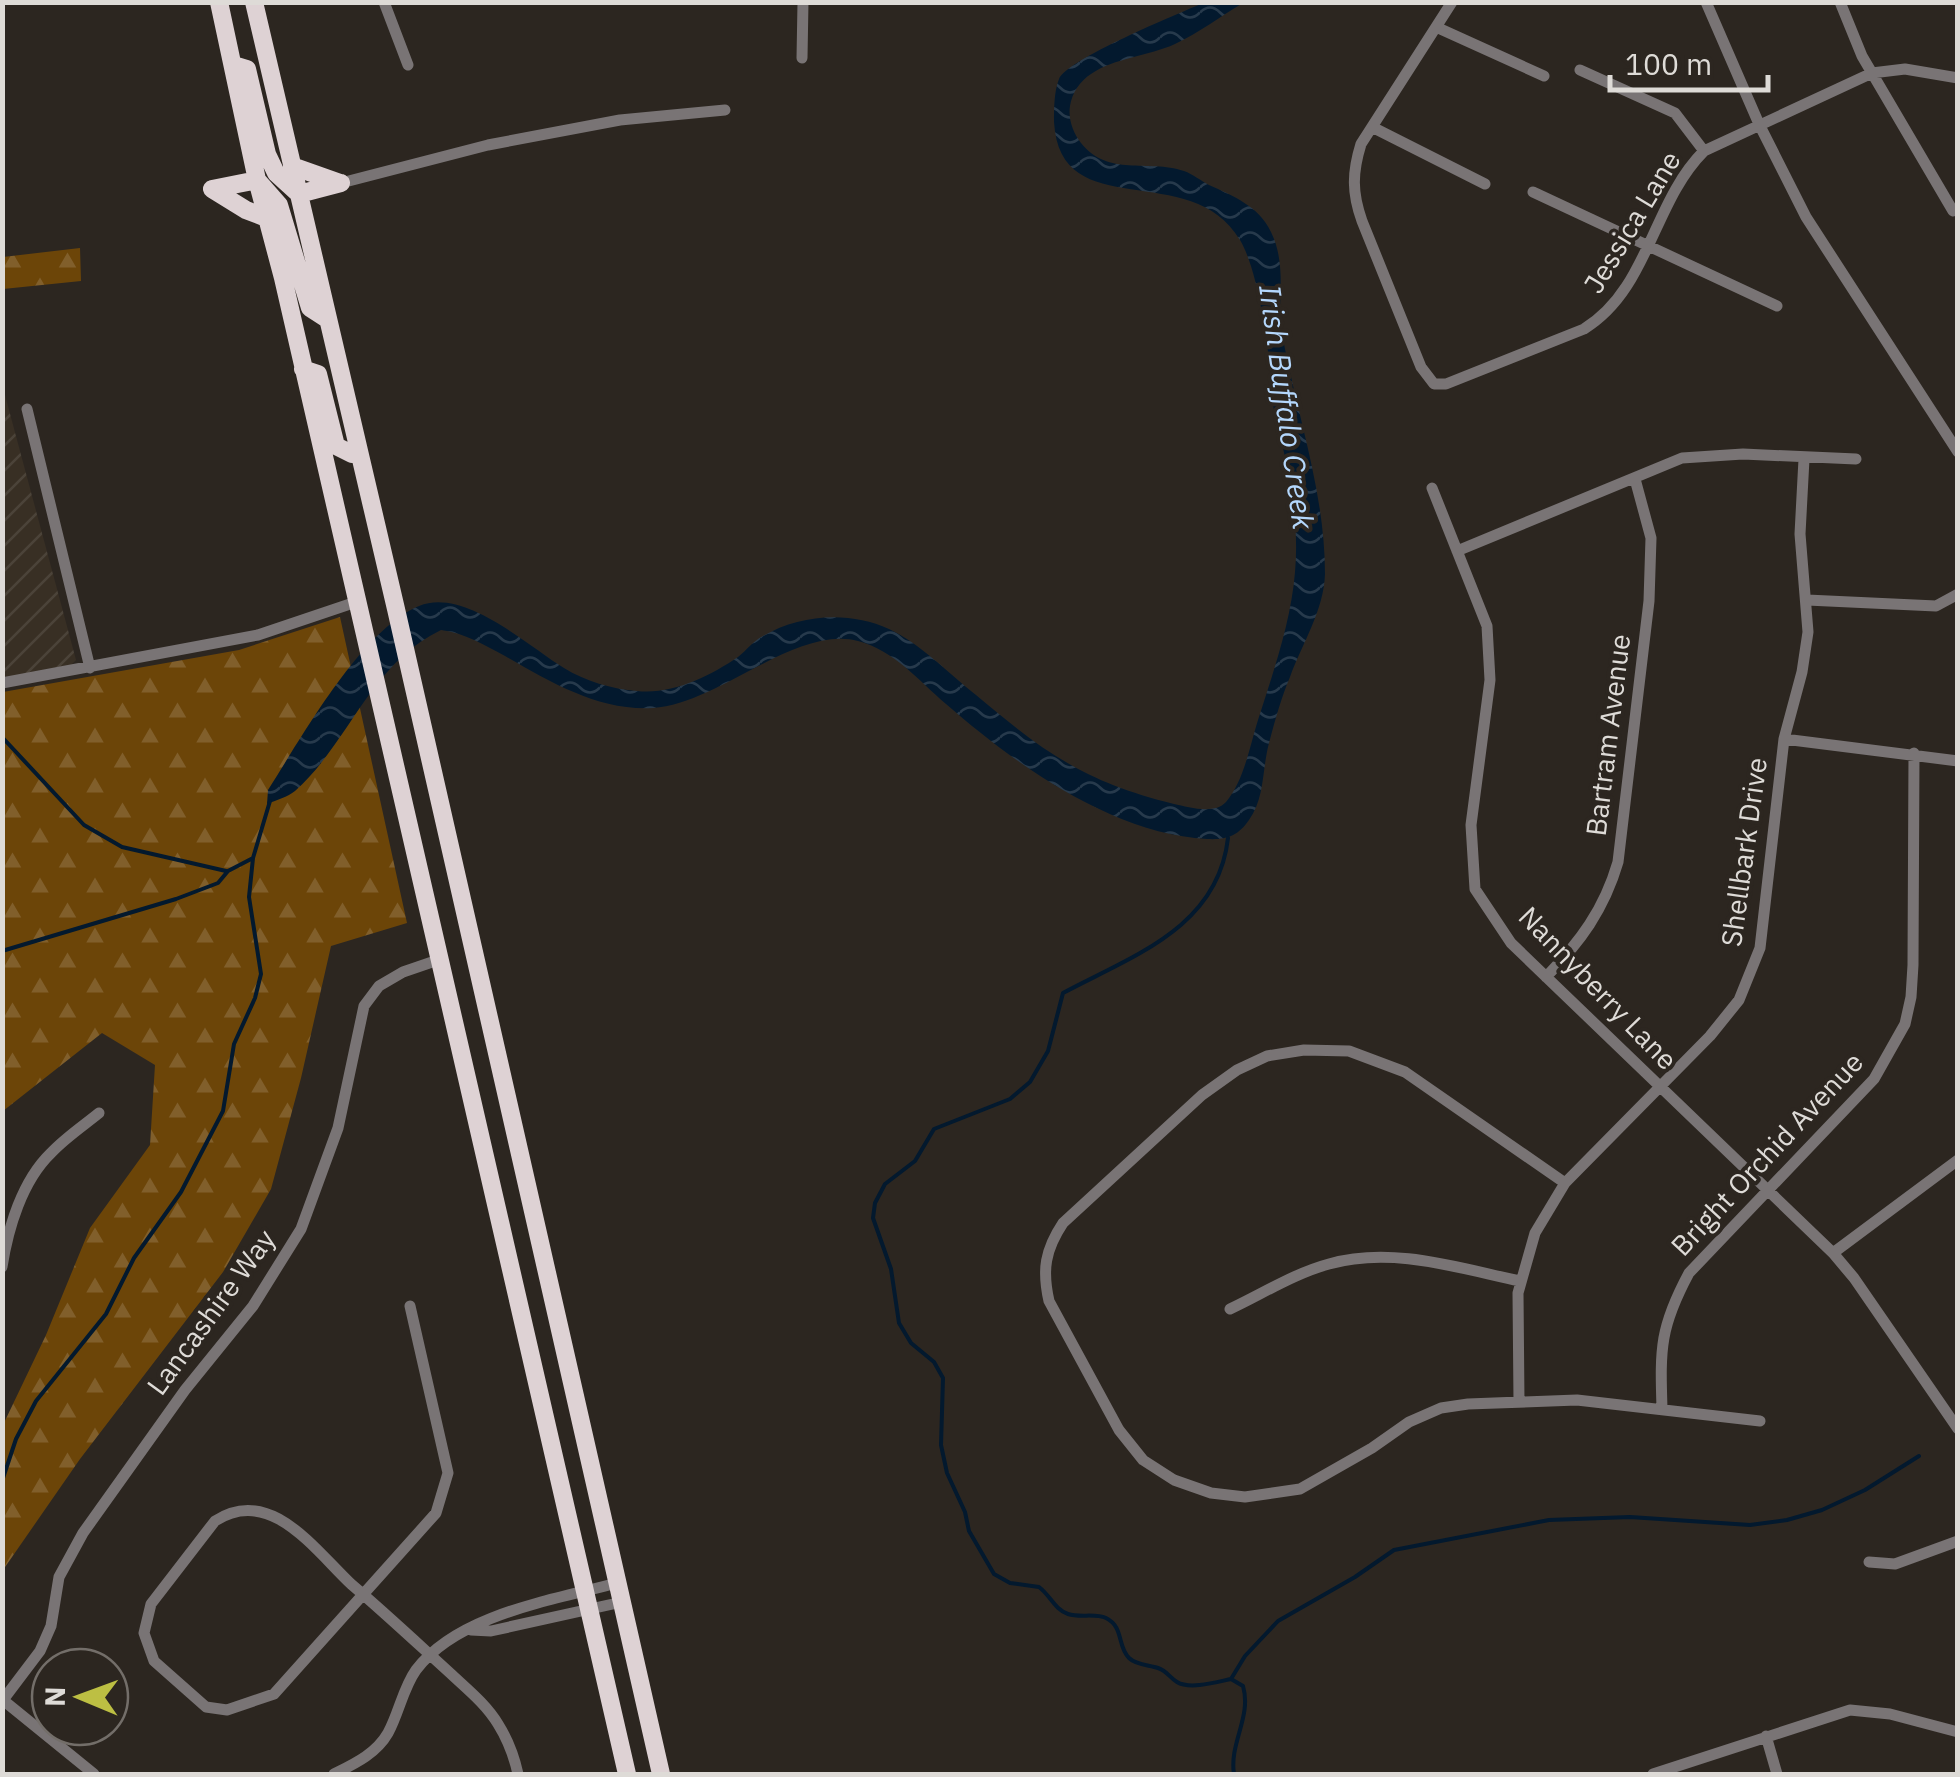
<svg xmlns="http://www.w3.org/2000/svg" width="1960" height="1777" font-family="'IBM Plex Sans',sans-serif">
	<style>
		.industrial { fill: url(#industrial-furrows) }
		.forest { fill: url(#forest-firs) }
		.water { fill: url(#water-waves) }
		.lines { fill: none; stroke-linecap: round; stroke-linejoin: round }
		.stream { stroke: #03192e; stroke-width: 4 }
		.minor { stroke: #797475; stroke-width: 11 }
		.trunk { stroke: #ded2d4; stroke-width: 18 }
		.labels { text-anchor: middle; stroke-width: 8; stroke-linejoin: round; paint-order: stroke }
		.street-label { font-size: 28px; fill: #dedbd7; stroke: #2c2620 }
		.water-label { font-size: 30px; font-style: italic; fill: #b4d7fc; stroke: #2c2620 }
	</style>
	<defs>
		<pattern id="industrial-furrows" width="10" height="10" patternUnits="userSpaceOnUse" patternTransform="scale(2.5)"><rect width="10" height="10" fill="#382f24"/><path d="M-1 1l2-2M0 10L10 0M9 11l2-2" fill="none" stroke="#4b4339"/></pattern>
		<pattern id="forest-firs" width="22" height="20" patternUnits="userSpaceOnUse" patternTransform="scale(2.5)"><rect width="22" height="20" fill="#6c4508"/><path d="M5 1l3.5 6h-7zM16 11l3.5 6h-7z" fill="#815f2b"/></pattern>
		<pattern id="water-waves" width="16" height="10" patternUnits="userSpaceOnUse" patternTransform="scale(2.5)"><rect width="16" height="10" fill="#03192e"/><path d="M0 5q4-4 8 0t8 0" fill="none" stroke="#273a4c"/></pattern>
	</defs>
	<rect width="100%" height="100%" fill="#2c2620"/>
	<path class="industrial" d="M2 384 76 660 69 667 2 679Z"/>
	<path class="forest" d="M80 248 81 281 3 289V257Z
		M340 617 407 923 331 946 301 1078 271 1189 223 1272 80 1459 3 1570 2 1427 46 1335 90 1228 150 1145 155 1065 102 1033 3 1111V692L239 650Z"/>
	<path class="water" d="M1203 3H1243C1221 16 1199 33 1175 44 1149 56 1114 58 1091 74 1080 81 1072 93 1070 106 1068 119 1073 133 1081 143 1108 177 1148 159 1184 171 1193 174 1201 181 1209 185 1233 196 1259 206 1271 232 1288 266 1276 304 1283 339 1298 418 1325 493 1325 574 1324 610 1302 644 1290 677 1281 698 1275 721 1269 743 1262 769 1265 798 1249 820 1238 836 1227 840 1207 839 1112 834 1015 764 946 704 918 680 895 651 858 641 796 625 718 704 653 708 598 711 551 682 505 656 484 645 465 633 441 630 370 664 350 742 295 791 288 797 276 800 267 804L268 790C302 737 361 630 419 606 464 587 528 646 564 668 585 681 612 689 637 691 672 695 710 676 738 657 747 650 753 641 763 636 801 614 850 611 889 629 921 644 948 673 976 695 1045 753 1085 782 1174 804 1189 807 1214 815 1226 802 1244 781 1250 745 1258 720 1273 673 1291 622 1295 572 1300 516 1287 464 1274 410 1271 397 1272 381 1270 367 1266 332 1257 269 1240 240 1191 157 1060 227 1054 122 1054 109 1054 91 1059 79 1067 59 1178 14 1203 3Z"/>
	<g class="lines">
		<path class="stream" d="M2 737 84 825 122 847 226 871
			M1228 838C1218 928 1132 956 1063 993L1048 1051 1030 1082 1010 1099 934 1129 915 1161 885 1184 875 1203 873 1218 891 1269 899 1323 911 1343 934 1362 943 1378 941 1445 947 1473 965 1512 969 1531 994 1574 1010 1583 1039 1587C1050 1595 1055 1610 1068 1614 1080 1618 1095 1613 1106 1618 1124 1627 1117 1646 1129 1658 1136 1665 1149 1665 1158 1668 1167 1671 1169 1677 1177 1682 1190 1690 1217 1682 1231 1679L1245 1656 1278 1621 1355 1577 1394 1550 1549 1520 1630 1517 1750 1525 1787 1520 1822 1510 1865 1490 1919 1456
			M2 951 176 899 218 883 228 871 253 858 270 801
			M2 1481 16 1439 36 1401 106 1314 134 1258 181 1192 223 1111 234 1044 255 998 261 974 249 897 253 858
			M1231 1679 1243 1686C1252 1717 1229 1743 1234 1774"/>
		<path class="minor" d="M384 2 408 65
			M1452 2 1361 144C1352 173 1352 193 1362 221L1421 367 1434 384H1446L1584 329C1649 289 1652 203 1704 151L1872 73 1905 69 1958 78
			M1706 2 1759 124 1806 217 1958 452
			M1840 2 1862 56 1953 211
			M1436 27 1544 76
			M802 58 803 2
			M1580 70 1675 113 1704 151
			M1372 127 1485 184
			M341 183 488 145 620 120 725 110
			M1533 192 1777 306
			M27 409 90 668
			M1432 488 1487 626 1490 680 1471 825 1475 889 1511 943 1833 1253 1854 1278 1958 1429
			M1457 551 1682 458 1743 454 1856 459
			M1807 600 1936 606 1958 594
			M2 683 258 635 356 602
			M1784 739 1958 761
			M1546 977C1580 942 1604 910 1618 862L1649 601 1651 538 1635 479
			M1565 1183 1405 1072 1349 1051 1304 1050 1267 1056 1237 1070 1202 1095 1063 1223C1045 1250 1042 1270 1049 1301L1119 1430 1143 1460 1174 1480 1211 1493 1245 1497 1300 1489 1372 1448 1409 1422 1441 1408 1468 1404 1577 1400 1760 1421
			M1833 1253 1958 1160
			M2 1267C8 1228 22 1181 51 1153 65 1138 83 1126 99 1113
			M410 1306 448 1473 436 1513 274 1694 227 1710 206 1707 154 1661 144 1633 151 1604 215 1521C270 1485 314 1549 351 1584 385 1613 417 1643 450 1673 467 1689 486 1704 498 1724 508 1740 514 1756 518 1774
			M1230 1309C1262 1294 1295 1273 1329 1264 1392 1246 1458 1268 1520 1281
			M1519 1402 1518 1293 1535 1233 1565 1183 1710 1036 1739 1000 1760 948 1784 739 1802 672 1808 632 1800 534 1804 459
			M1662 1408C1660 1348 1660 1327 1689 1273L1874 1079 1905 1024 1911 997 1913 965 1914 753
			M1869 1562 1895 1564 1958 1541
			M471 1630 491 1631 622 1602
			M1766 1736 1777 1774
			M94 1774 3 1700 40 1651 51 1626 59 1577 83 1533 185 1390 253 1306 301 1229 338 1128 364 1006 379 986 403 972 438 960
			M334 1774C354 1764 376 1754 388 1733 399 1713 403 1688 416 1670 458 1614 554 1600 617 1583
			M1653 1774 1850 1710 1890 1714 1958 1732"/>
		<path class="trunk" d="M219 2 257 180 283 278 627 1774
			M254 2 396 609 661 1774
			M234 65 247 69 267 154 276 173 299 194 341 183
			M292 166 340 183
			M212 189 257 180 279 205 310 308 327 319
			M212 189 246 210 269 219
			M303 369 318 374 336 446 352 454 358 452"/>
	</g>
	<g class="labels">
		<g class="street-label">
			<text transform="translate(1632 222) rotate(-59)" y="10">Jessica Lane</text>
			<text transform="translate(1608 735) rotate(-83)" y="10">Bartram Avenue</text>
			<text transform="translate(1744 852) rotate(-82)" y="10">Shellbark Drive</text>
			<text transform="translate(1598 988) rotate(46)" y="10">Nannyberry Lane</text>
			<text transform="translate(1767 1154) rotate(-47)" y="10">Bright Orchid Avenue</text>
			<text transform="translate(211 1312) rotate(-54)" y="10">Lancashire Way</text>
		</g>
		<g class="water-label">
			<text transform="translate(1286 407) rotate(82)" y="10">Irish Buffalo Creek</text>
		</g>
	</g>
	<rect width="1960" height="1777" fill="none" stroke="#dedbd7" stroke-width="10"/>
	<g transform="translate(80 1697) rotate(271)"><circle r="48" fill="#2c2620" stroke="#736e69" stroke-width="2.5"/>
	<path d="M0-8L18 38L0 25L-18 38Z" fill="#bdbf43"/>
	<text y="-15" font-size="28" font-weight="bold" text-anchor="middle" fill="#dedbd7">N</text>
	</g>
	<path d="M1610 75v15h158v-15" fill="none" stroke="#dedbd7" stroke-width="5"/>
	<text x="1625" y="75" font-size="30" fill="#dedbd7" stroke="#2c2620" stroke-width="8" paint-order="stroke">100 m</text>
</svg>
